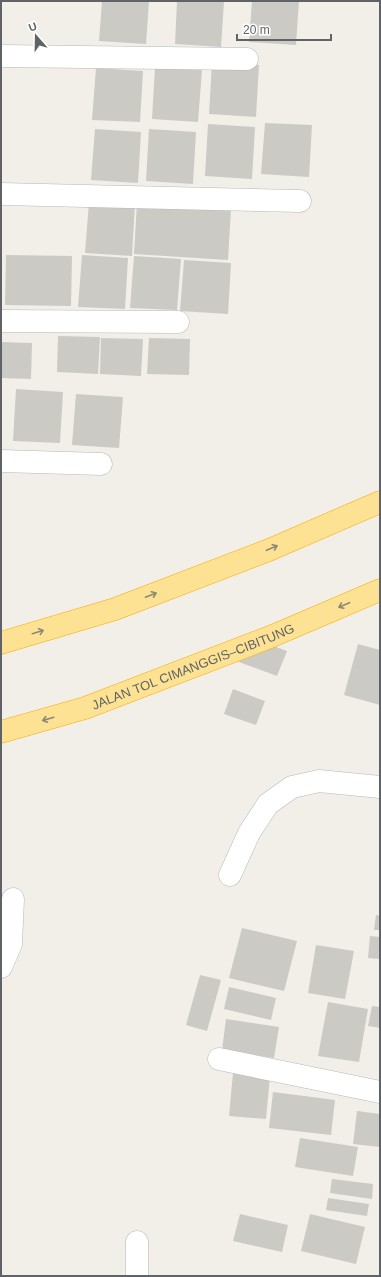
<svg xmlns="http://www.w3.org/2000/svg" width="381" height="1277" font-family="Helvetica,sans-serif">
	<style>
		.building { fill: #cccac5 }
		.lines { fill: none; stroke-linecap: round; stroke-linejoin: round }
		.minor-casing { stroke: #b5b8bc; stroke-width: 23 }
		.highway-casing { stroke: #f9ab00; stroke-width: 23 }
		.minor { stroke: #fff; stroke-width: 22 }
		.highway { stroke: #fde293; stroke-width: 22 }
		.oneway { stroke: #8e8975 }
		.labels { text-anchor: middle; stroke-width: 4; stroke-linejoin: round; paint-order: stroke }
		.street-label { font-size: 13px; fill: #5f6368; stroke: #fff }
	</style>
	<rect width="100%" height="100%" fill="#f1efe8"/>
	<path class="building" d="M102 1H149L146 44 99 41Z
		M177 1H224L221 47 175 44Z
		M252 1H299L296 45 249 42Z
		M212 63 259 65 256 117 209 114Z
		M155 67 202 70 198 122 152 119Z
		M96 68 143 71 140 122 92 120Z
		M265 123 312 125 309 177 261 174Z
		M208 124 255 127 252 179 205 176Z
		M95 129 141 132 138 183 91 180Z
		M149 129 196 132 193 184 146 181Z
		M89 202 135 204 132 256 85 253Z
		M137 203 231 209 228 260 134 254Z
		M6 255 72 256 71 306 5 305Z
		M82 255 128 258 125 309 78 307Z
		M134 256 181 259 177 310 130 308Z
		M184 260 231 263 228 314 180 311Z
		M58 336 100 337 98 374 57 372Z
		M101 338 143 339 141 376 100 374Z
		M149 338 190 339 189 375 147 374Z
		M1 342 32 343 31 379 1 378Z
		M16 389 63 392 60 443 13 441Z
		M76 394 123 397 119 448 72 445Z
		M249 637 287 651 277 676 239 662Z
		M358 644 380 650V705L344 695Z
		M233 689 265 701 256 725 224 714Z
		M376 915 380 916V930H374Z
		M242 928 297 941 284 991 229 978Z
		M370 936 380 937V959L368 958Z
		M316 945 354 951 345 999 308 993Z
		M200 975 221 980 207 1031 186 1025Z
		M229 987 276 998 271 1020 224 1009Z
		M328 1002 368 1009 359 1062 318 1056Z
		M372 1006 380 1007V1028L368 1026Z
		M226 1019 279 1027 274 1058 222 1050Z
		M233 1073 270 1076 266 1119 229 1116Z
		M273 1092 335 1100 331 1135 269 1128Z
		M357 1111 380 1114V1147L353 1144Z
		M300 1138 358 1147 353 1176 295 1167Z
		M332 1179 373 1184 372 1199 330 1193Z
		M328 1198 369 1204 367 1216 326 1210Z
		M240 1214 288 1225 282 1252 233 1241Z
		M310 1214 365 1227 356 1264 301 1251Z"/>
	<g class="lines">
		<g class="minor-casing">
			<path id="minor" d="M1 56 247 59
				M1 194 300 201
				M1 321 178 322
				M1 461 101 464
				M230 875 249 833 268 804 292 787 319 781 380 787
				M1 967 11 944 13 899
				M219 1059 380 1092
				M137 1276V1242"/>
		</g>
		<g class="highway-casing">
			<g id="highway">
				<path d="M1 643 115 609 269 550 380 502"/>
				<path id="s1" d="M1 732 85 708 270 637 380 590"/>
			</g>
		</g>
		<use href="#minor" class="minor"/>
		<use href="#highway" class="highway"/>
	</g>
	<defs><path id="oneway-shaft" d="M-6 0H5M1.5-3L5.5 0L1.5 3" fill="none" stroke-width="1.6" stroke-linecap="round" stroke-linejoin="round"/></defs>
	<g class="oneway">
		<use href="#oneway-shaft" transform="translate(272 548) rotate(-23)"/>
		<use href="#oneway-shaft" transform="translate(151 595) rotate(-21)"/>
		<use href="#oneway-shaft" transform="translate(344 605) rotate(157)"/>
		<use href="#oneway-shaft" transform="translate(38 632) rotate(-17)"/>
		<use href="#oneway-shaft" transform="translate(48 719) rotate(164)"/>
	</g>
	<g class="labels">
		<g class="street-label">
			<text dy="5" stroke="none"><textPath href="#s1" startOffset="203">JALAN TOL CIMANGGIS–CIBITUNG</textPath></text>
		</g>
	</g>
	<rect width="381" height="1277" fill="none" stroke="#5f6368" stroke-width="4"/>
	<g transform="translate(36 36) rotate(340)" stroke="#ffffff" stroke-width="3" paint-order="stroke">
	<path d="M0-3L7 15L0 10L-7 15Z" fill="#5f6368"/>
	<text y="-6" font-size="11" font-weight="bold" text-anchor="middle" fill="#5f6368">U</text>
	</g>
	<path d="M237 34v6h94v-6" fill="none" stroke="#5f6368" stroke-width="2"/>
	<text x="243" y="34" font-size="12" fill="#5f6368" stroke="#ffffff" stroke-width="3" paint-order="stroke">20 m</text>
</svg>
